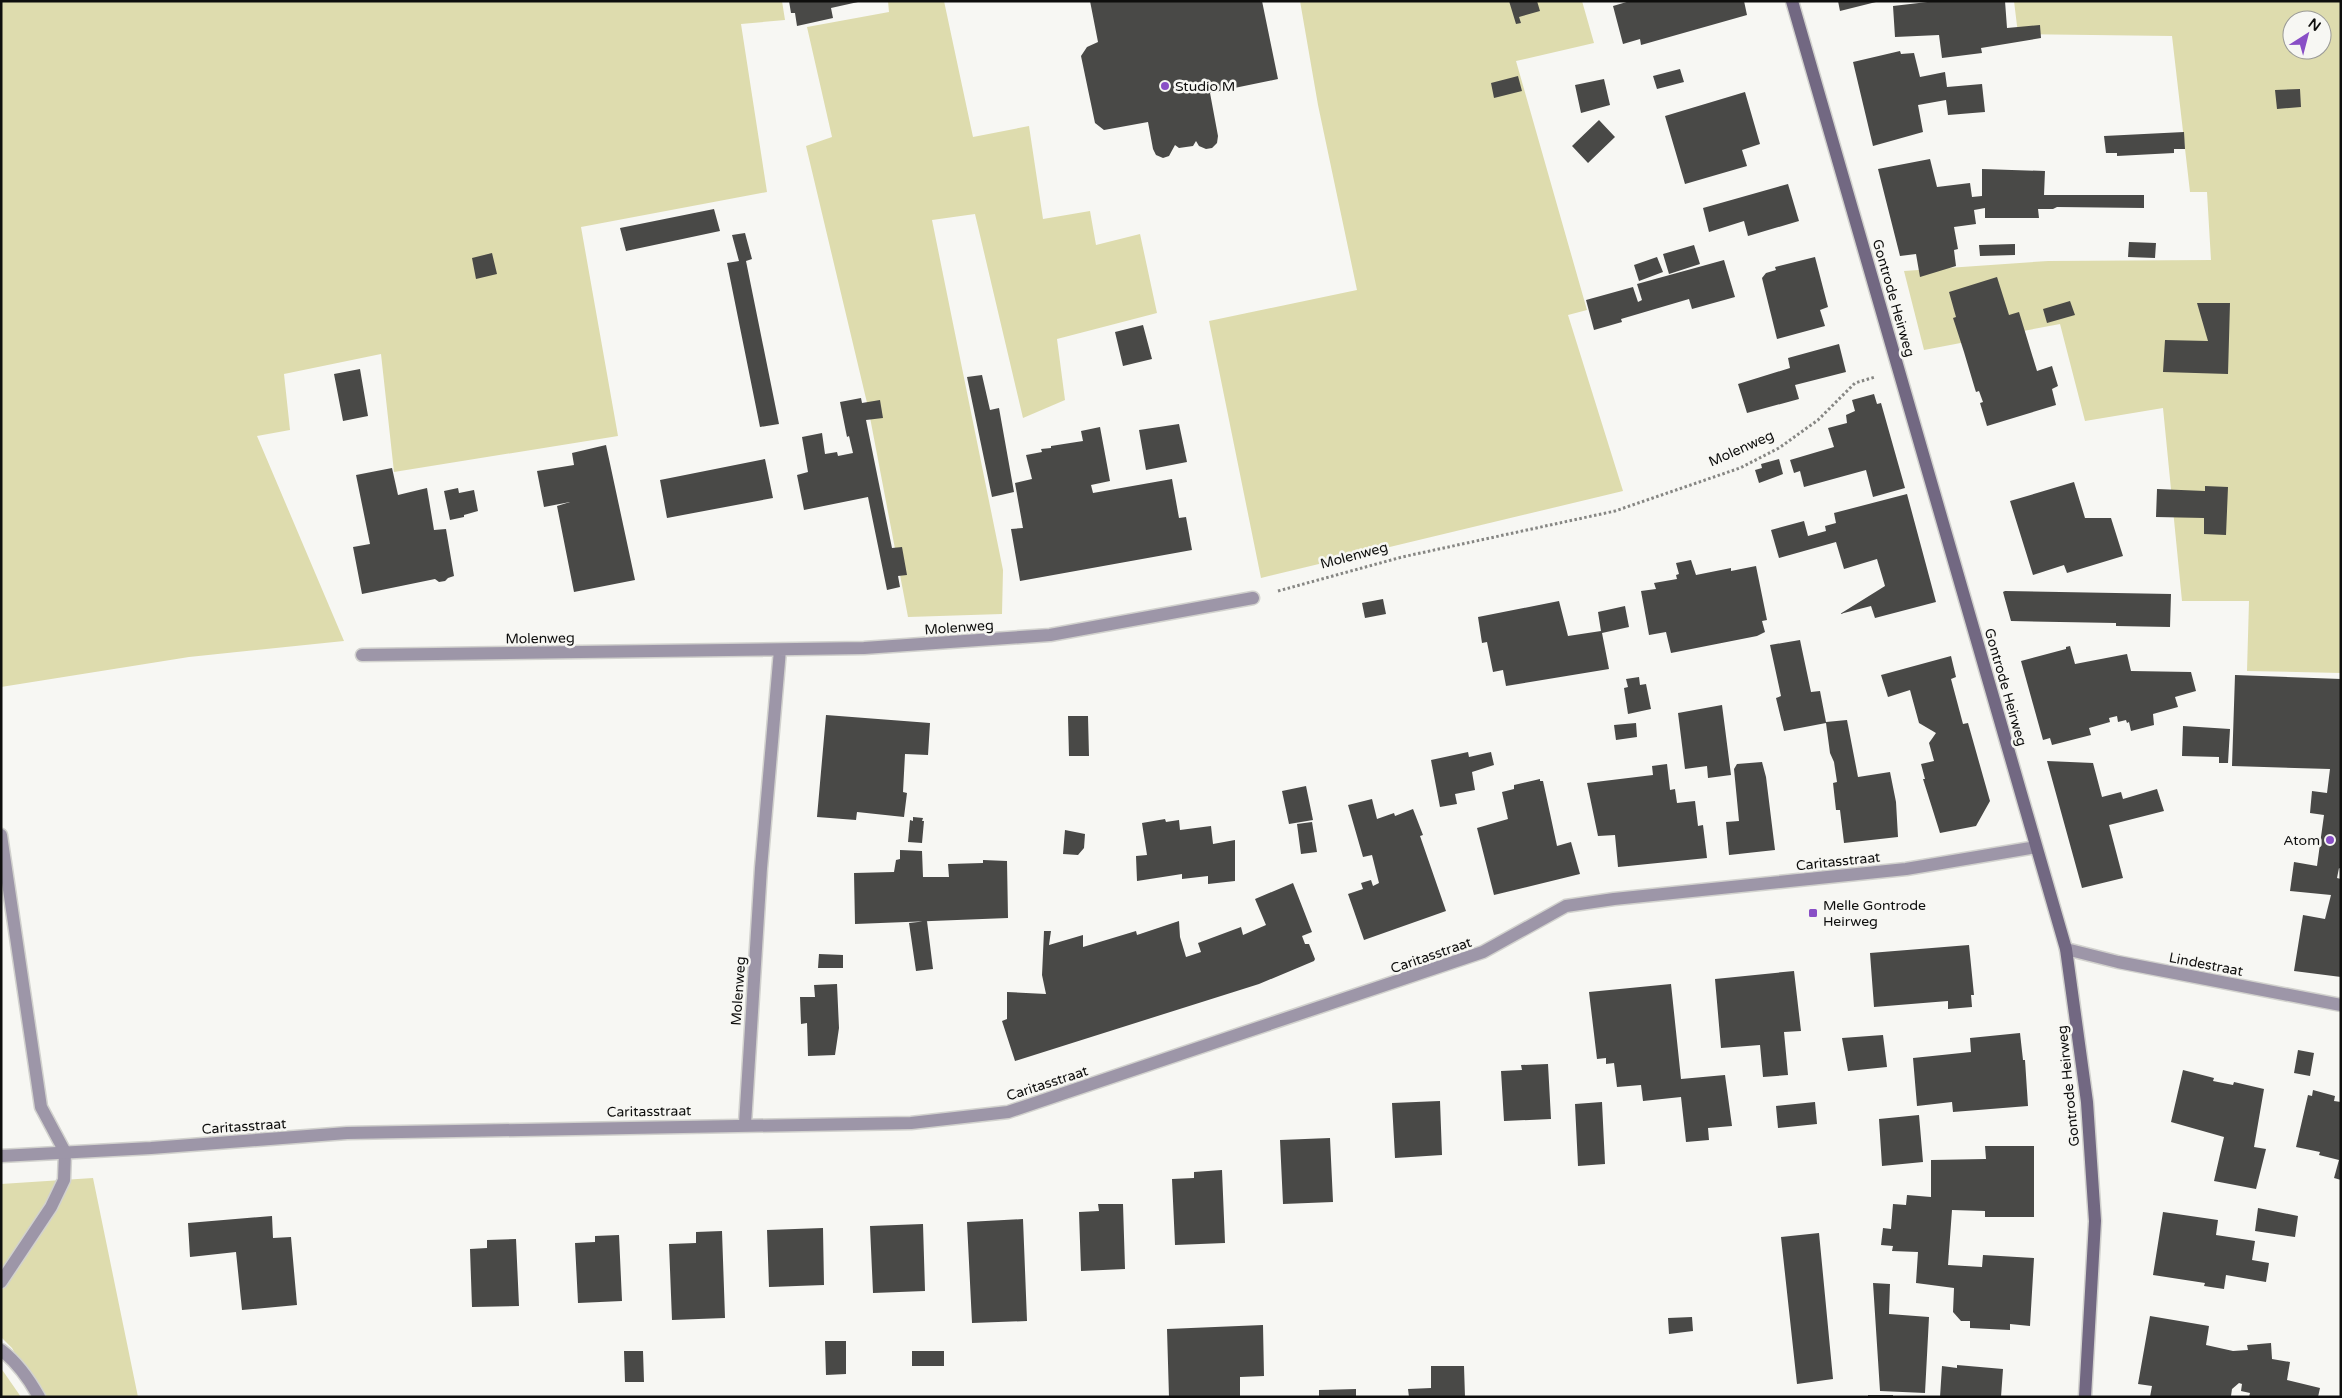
<svg xmlns="http://www.w3.org/2000/svg" width="2342" height="1398" font-family="'Varela Round',sans-serif">
	<style>
		.green { fill: #dedcae; fill-rule: evenodd }
		.building { fill: #494947 }
		.lines { fill: none; stroke-linecap: round; stroke-linejoin: round }
		.lane-casing { stroke: #d2d2ce; stroke-width: 15 }
		.street-casing { stroke: #d2d2ce; stroke-width: 15 }
		.secondary-casing { stroke: #d2d2ce; stroke-width: 15 }
		.path { stroke: #868683; stroke-width: 3; stroke-dasharray: 2.5 2.5; stroke-linecap: butt }
		.lane { stroke: #9d96a8; stroke-width: 12 }
		.street { stroke: #9d96a8; stroke-width: 12 }
		.secondary { stroke: #726882; stroke-width: 12 }
		.poi-dot { fill: #894fc6; stroke: #f7f7f3; stroke-width: 2 }
		.labels { text-anchor: middle; stroke-width: 5; stroke-linejoin: round; paint-order: stroke }
		.poi-label { font-size: 14px; fill: #0e0e0d; stroke: #f7f7f3; text-anchor: start }
		.street-label { font-size: 14px; fill: #0e0e0d; stroke: #f7f7f3 }
	</style>
	<rect width="100%" height="100%" fill="#f7f7f3"/>
	<path class="green" d="M1 1H782L785 20 741 24 767 192 581 227 618 436 394 472 381 354 284 374 290 430 257 436 344 641 189 657 1 687Z
		M888 1H944L973 137 1029 126 1043 219 1090 211 1096 245 1140 234 1157 313 1057 339 1065 400 1023 418 975 214 932 220 1003 570 1002 614 908 617 868 407 806 146 832 137 807 27 889 12Z
		M1300 1H1582L1594 43 1516 61 1587 310 1568 315 1623 491 1261 578 1209 321 1357 290 1318 105Z
		M2014 1H2341V673L2247 671 2249 601H2182L2163 408 2085 421 2060 324 1924 350 1904 271 2048 261 2211 260 2207 192H2190L2172 36 2018 34ZM2292 20H2322V50H2292Z
		M93 1178 138 1397H39L12 1348 1 1337V1184Z
		M1 1369 3 1371 21 1397H1Z"/>
	<path class="building" d="M789 1H858V2L831 8 833 18 797 26 795 13H791Z
		M1090 1H1262L1278 79 1210 93 1218 136 1217 143 1212 148 1206 149 1199 146 1196 141 1193 146 1179 148 1175 145 1169 156 1163 158 1156 155 1153 149 1148 122 1104 130 1095 123 1081 56 1087 47 1098 42Z
		M1509 1H1537L1540 11 1519 17 1521 23 1516 24Z
		M1630 1H1744L1747 15 1641 45 1640 39 1623 44 1613 6Z
		M1838 1H1876V2L1840 11Z
		M1936 1H2005L2007 28 2040 25 2041 38 1981 48 1982 53 1942 58 1939 35 1895 37 1893 6Z
		M1900 51 1901 54 1914 53 1920 77 1945 72 1947 87 1982 84 1985 112 1948 115 1946 100 1918 105 1923 132 1873 146 1853 62Z
		M1680 69 1684 82 1657 89 1653 76Z
		M1518 76 1522 91 1494 98 1491 83Z
		M1604 79 1610 105 1581 113 1575 85Z
		M2300 89 2301 107 2277 109 2275 90Z
		M1745 92 1760 144 1742 150 1747 166 1685 184 1665 116Z
		M1599 120 1615 137 1588 163 1572 146Z
		M2184 132 2185 149H2174V153L2117 156V153H2106L2104 136Z
		M1930 159 1937 187 1970 183 1972 197 1982 196V169L2045 171 2044 195H2144V208L2057 207 2053 209H2038L2039 218H1985V208L1974 210 1976 224 1954 227 1958 249 1954 250 1956 266 1920 277 1916 254 1900 256 1878 169Z
		M1788 184 1799 221 1748 236 1744 221 1709 232 1703 208Z
		M714 209 720 231 626 251 620 228Z
		M745 233 752 259 746 261 779 424 760 427 727 263 739 261 732 235Z
		M2129 242 2156 243 2155 258 2128 257Z
		M2015 244V255L1980 256 1979 245Z
		M1694 245 1700 264 1669 274 1663 254Z
		M492 253 497 274 476 279 472 258Z
		M1657 257 1663 272 1639 281 1634 265Z
		M1815 257 1828 307 1820 310 1825 326 1777 339 1762 278 1766 273 1776 270 1775 267Z
		M1724 260 1735 297 1692 309 1689 299 1621 319 1622 322 1594 330 1586 300 1633 287 1638 302 1642 300 1637 284Z
		M1997 277 2009 315 2019 312 2037 371 2052 366 2058 386 2052 389 2056 405 1987 426 1980 403 1983 402 1979 391 1976 392 1975 389 1964 352 1953 318 1956 317 1949 292Z
		M2070 301 2075 315 2047 323 2043 309Z
		M2197 303H2230L2228 374 2163 372 2165 340 2208 341Z
		M1143 325 1152 359 1123 366 1115 332Z
		M1839 344 1846 372 1795 385 1799 399 1747 413 1738 384 1790 368 1788 358Z
		M360 369 368 416 343 421 334 374Z
		M982 375 990 410 999 408 1014 492 992 497 967 377Z
		M1874 394 1877 404 1881 403 1905 488 1873 497 1866 470 1804 487 1800 471 1794 473 1790 460 1834 447 1828 428 1847 423 1846 415 1855 411 1852 400Z
		M861 398 862 403 880 400 883 418 866 420 892 548 902 547 907 575 898 576 900 587 887 590 868 497 804 510 797 475 808 472 802 437 822 433 825 454 837 452 838 456 853 453 849 436 847 437 840 402Z
		M1179 424 1187 462 1146 470 1139 430Z
		M1100 427 1110 481 1091 485 1093 493 1172 479 1179 518 1186 517 1192 550 1020 581 1011 529 1023 528 1015 483 1032 479 1026 455 1042 452 1041 449 1051 448V446L1083 441 1081 431Z
		M606 445 635 580 574 592 557 506 570 502 544 507 537 471 574 465 572 453Z
		M765 459 773 498 667 518 660 480Z
		M1779 459 1783 474 1759 483 1755 470 1762 468 1761 464Z
		M392 468 398 495 427 488 434 530 446 529 454 576 448 578 445 581 439 582 435 579 362 594 353 547 370 544 356 475Z
		M2074 482 2085 518H2111L2123 556 2067 573 2064 565 2033 575 2010 501Z
		M2205 486 2228 487 2226 535 2204 534V518L2156 517 2157 489 2205 491Z
		M458 488 459 493 474 490 478 511 464 515V517L450 520 444 491Z
		M1907 494 1936 602 1875 618 1871 606 1840 614 1885 586 1877 559 1844 569 1836 542 1779 558 1771 530 1804 521 1808 536 1826 531 1825 526 1836 523 1834 513Z
		M1691 560 1696 575 1731 568V571L1756 566 1767 620 1762 621 1765 632 1757 636 1671 653 1666 632 1649 635 1641 591 1656 589 1654 583 1677 579 1676 575 1679 574 1676 563Z
		M2005 591 2171 594 2170 627 2116 626V623L2011 621 2003 592Z
		M1383 599 1386 614 1365 618 1362 603Z
		M1559 601 1568 636 1601 631 1598 612 1625 606 1629 627 1602 633 1609 669 1506 686 1503 670 1493 672 1487 642 1482 643 1478 617Z
		M1800 640 1811 692 1820 691 1826 722 1847 720 1858 777 1890 772 1896 802 1898 837 1844 843 1840 810H1836L1833 783 1837 782 1834 762 1830 753 1826 723 1784 731 1776 698 1781 696 1770 645Z
		M2070 646 2075 664 2127 654 2131 671 2191 672 2196 691 2175 697 2178 707 2153 714 2154 725 2131 731 2129 722 2127 723 2126 720 2118 722 2117 716 2109 718 2110 722 2089 728 2091 735 2052 745 2050 738 2043 740 2021 661 2066 649V647Z
		M1951 656 1956 677 1951 679 1963 724 1968 723 1990 801 1976 826 1940 833 1923 779H1925L1921 764 1934 761 1929 743 1936 733 1919 723 1910 690 1888 697 1881 675Z
		M2235 675 2341 679V869L2339 868 2337 878 2341 879V977L2294 971 2303 915 2325 919 2331 895 2290 891 2294 862 2317 866 2324 815 2310 813 2312 791 2327 793 2330 769 2232 766Z
		M1639 677 1640 685 1646 684 1651 709 1628 714 1624 688 1628 687 1626 679Z
		M1722 705 1731 775 1708 778 1707 766 1685 769 1678 713Z
		M826 715 930 723 928 755 905 754 903 792 907 793 904 817 857 812 856 820 817 817Z
		M1068 716H1088L1089 756H1069Z
		M1636 723 1637 737 1616 740 1614 725Z
		M2183 726 2230 729 2228 763H2219V757L2182 756Z
		M1468 752 1469 757 1491 752 1494 765 1472 772 1475 790 1455 794 1457 804 1440 807 1431 760Z
		M2047 761 2093 763 2102 797 2121 792 2123 799 2157 789 2164 811 2109 825 2123 878 2082 888Z
		M1762 762 1766 777 1775 850 1729 855 1726 822 1739 821 1734 769 1737 764Z
		M1667 764 1670 790 1675 789 1677 803 1695 801 1698 826 1703 825 1707 858 1618 867 1615 835 1598 836 1587 783 1653 775 1652 766Z
		M1540 779V781H1543L1557 846 1571 842 1580 874 1494 895 1477 828 1508 819 1502 792 1514 789V785Z
		M1306 786 1313 820 1289 824 1282 791Z
		M1372 799 1377 819 1394 813 1395 816 1413 809 1423 835 1420 836 1446 911 1364 940 1348 894 1363 889 1361 883 1371 880 1373 886 1379 883 1372 855 1363 857 1348 805Z
		M913 817 923 818 922 821H924L922 843 908 842 910 820 913 821Z
		M1165 819 1166 822 1179 820 1180 830 1211 826 1213 844 1235 840V881L1208 884V876L1182 879V874L1137 881 1136 856 1147 855 1142 823Z
		M1312 822 1317 852 1301 854 1297 824Z
		M1065 830 1085 834 1084 848 1078 855 1063 854Z
		M900 850 922 851 923 877H949L948 864 983 863V860L1007 861 1008 918 855 924 854 873 894 872 896 860 900 859Z
		M1293 883 1312 932 1302 936 1305 944H1309L1315 959 1314 961 1259 984 1015 1061 1002 1021 1007 1019V992L1046 994 1042 975 1044 931H1051L1049 945 1083 935V947L1136 931 1137 935 1179 921 1180 937 1186 957 1201 952 1198 943 1241 927 1243 935 1266 925 1255 899Z
		M927 921 933 969 916 971 909 923Z
		M1969 945 1974 995H1971L1972 1007 1948 1009V1001L1874 1007 1870 953Z
		M819 954 843 955V968H818Z
		M1794 971 1801 1031 1784 1032 1788 1075 1763 1077 1760 1045 1721 1048 1715 979Z
		M837 984 839 1028 835 1055 808 1056 807 1023 801 1024 800 997H815L814 985Z
		M1671 984 1681 1079 1725 1075 1732 1126 1708 1128 1709 1140 1686 1142 1681 1097 1643 1101 1641 1085 1617 1087 1614 1063 1606 1064V1058L1597 1059 1589 992Z
		M2020 1033 2023 1060H2025L2028 1106 1953 1112 1952 1102 1917 1106 1913 1058 1971 1052 1970 1038Z
		M1883 1035 1887 1067 1848 1071 1842 1038Z
		M2298 1050 2314 1053 2310 1076 2294 1073Z
		M1548 1064 1551 1119 1504 1121 1501 1071 1522 1070 1521 1065Z
		M2183 1070 2214 1078 2213 1081 2233 1085 2234 1082 2264 1089 2254 1147 2266 1149 2256 1189 2214 1181 2224 1137 2171 1122Z
		M2313 1090 2335 1096 2334 1101 2341 1102V1180L2334 1178 2339 1160 2319 1155 2320 1152 2296 1147 2308 1095 2312 1096Z
		M1440 1101 1442 1155 1395 1158 1392 1103Z
		M1602 1102 1605 1164 1578 1166 1575 1104Z
		M1815 1102 1817 1124 1778 1128 1776 1106Z
		M1919 1115 1923 1162 1882 1166 1879 1119Z
		M1330 1138 1333 1202 1283 1204 1280 1140Z
		M1985 1146H2034V1217H1985V1211L1952 1210 1948 1265 1982 1267 1983 1255 2034 1258 2030 1326 2010 1324V1330L1970 1328V1321H1961L1953 1312 1954 1288 1916 1283 1918 1252 1892 1251 1893 1246 1881 1245 1883 1228 1891 1229 1893 1204 1906 1205 1907 1195 1931 1197V1160L1986 1159Z
		M1222 1170 1225 1243 1175 1245 1172 1179 1194 1178V1172Z
		M1098 1204H1123L1125 1269 1081 1271 1079 1212 1099 1211Z
		M2258 1208 2298 1216 2295 1237 2255 1231Z
		M2163 1212 2218 1220 2216 1235 2255 1241 2252 1260 2269 1263 2266 1282 2226 1275 2224 1289 2204 1286 2205 1283 2153 1275Z
		M272 1216 273 1238 291 1237 297 1305 242 1310 236 1252 190 1257 188 1223Z
		M1023 1219 1027 1321 972 1323 967 1222Z
		M923 1224 925 1291 873 1293 870 1226Z
		M823 1228 824 1285 769 1287 767 1230Z
		M722 1231 725 1318 672 1320 669 1244 696 1243V1232Z
		M1819 1233 1833 1379 1797 1384 1781 1237Z
		M619 1235 622 1301 578 1303 575 1243 595 1242V1236Z
		M516 1239 519 1306 472 1307 470 1249 487 1248V1240Z
		M1873 1283 1890 1284 1889 1314 1929 1317 1925 1393 1880 1391Z
		M2150 1316 2209 1326 2206 1345 2233 1351 2248 1350 2247 1345 2271 1343 2272 1359 2290 1362 2287 1380 2320 1388 2318 1397H2249L2250 1393 2241 1391 2242 1384 2239 1383 2232 1389 2231 1396 2150 1397 2152 1386 2138 1384Z
		M1692 1317 1693 1331 1669 1334 1668 1318Z
		M1263 1325 1264 1376 1240 1377V1397H1169L1167 1329Z
		M825 1341H846V1374L826 1375Z
		M624 1351H643L644 1382H625Z
		M912 1351H944V1366H912Z
		M1957 1365 2003 1369 2001 1397H1940L1942 1366 1957 1368Z
		M1431 1366H1464L1465 1397H1409L1408 1389 1431 1388Z
		M1356 1389V1397H1319V1390Z
		M1868 1395H1893V1397H1868Z"/>
	<g class="lines">
		<g class="lane-casing">
			<path id="lane" d="M1 835 41 1107 65 1152 64 1180 51 1207 1 1282
				M1 1350C18 1363 29 1379 39 1397"/>
		</g>
		<g class="street-casing">
			<path id="street" d="M362 655 864 648 1050 635 1253 598
				M2066 949 2118 962 2341 1005
				M745 1124 761 868 780 650
				M1 1156 151 1148 347 1133 911 1123 1008 1112 1483 952 1566 906 1614 899 1906 869 2036 847"/>
		</g>
		<g class="secondary-casing">
			<path id="secondary" d="M1792 1 2066 949 2087 1102 2095 1221 2085 1397"/>
		</g>
		<path class="path" d="M1278 591 1402 557 1615 511 1740 468 1779 448 1818 420 1855 383 1875 377"/>
		<use href="#lane" class="lane"/>
		<use href="#street" class="street"/>
		<use href="#secondary" class="secondary"/>
	</g>
	<g class="poi-dot">
		<circle cx="1165" cy="86" r="5"/>
		<circle cx="2330" cy="840" r="5"/>
		<rect x="1808" y="908" width="10" height="10" rx="2.5"/>
	</g>
	<g class="labels">
		<g class="poi-label">
			<text x="1175" y="91">Studio M</text>
			<text x="2320" y="845" text-anchor="end">Atom</text>
			<text x="1823" y="910">Melle Gontrode<tspan x="1823" dy="16">Heirweg</tspan></text>
		</g>
		<g class="street-label">
			<text transform="translate(1894 298) rotate(74)" y="5">Gontrode Heirweg</text>
			<text transform="translate(1741 448) rotate(-24)" y="5">Molenweg</text>
			<text transform="translate(1354 555) rotate(-15)" y="5">Molenweg</text>
			<text transform="translate(959 627) rotate(-4)" y="5">Molenweg</text>
			<text transform="translate(540 638) rotate(-1)" y="5">Molenweg</text>
			<text transform="translate(2006 687) rotate(74)" y="5">Gontrode Heirweg</text>
			<text transform="translate(1838 861) rotate(-6)" y="5">Caritasstraat</text>
			<text transform="translate(1431 955) rotate(-19)" y="5">Caritasstraat</text>
			<text transform="translate(2206 964) rotate(11)" y="5">Lindestraat</text>
			<text transform="translate(738 991) rotate(-86)" y="5">Molenweg</text>
			<text transform="translate(1047 1083) rotate(-18)" y="5">Caritasstraat</text>
			<text transform="translate(2068 1086) rotate(-96)" y="5">Gontrode Heirweg</text>
			<text transform="translate(649 1111) rotate(-1)" y="5">Caritasstraat</text>
			<text transform="translate(244 1126) rotate(-4)" y="5">Caritasstraat</text>
		</g>
	</g>
	<rect width="2342" height="1398" fill="none" stroke="#0e0e0d" stroke-width="5"/>
	<g transform="translate(2307 35) rotate(36)"><circle r="24" fill="#f7f7f3" stroke="#9a9a97"/>
	<path d="M0-4L9 19L0 12L-9 19Z" fill="#894fc6"/>
	<text y="-8" font-size="14" font-weight="bold" text-anchor="middle" fill="#0e0e0d">N</text>
	</g>
</svg>
